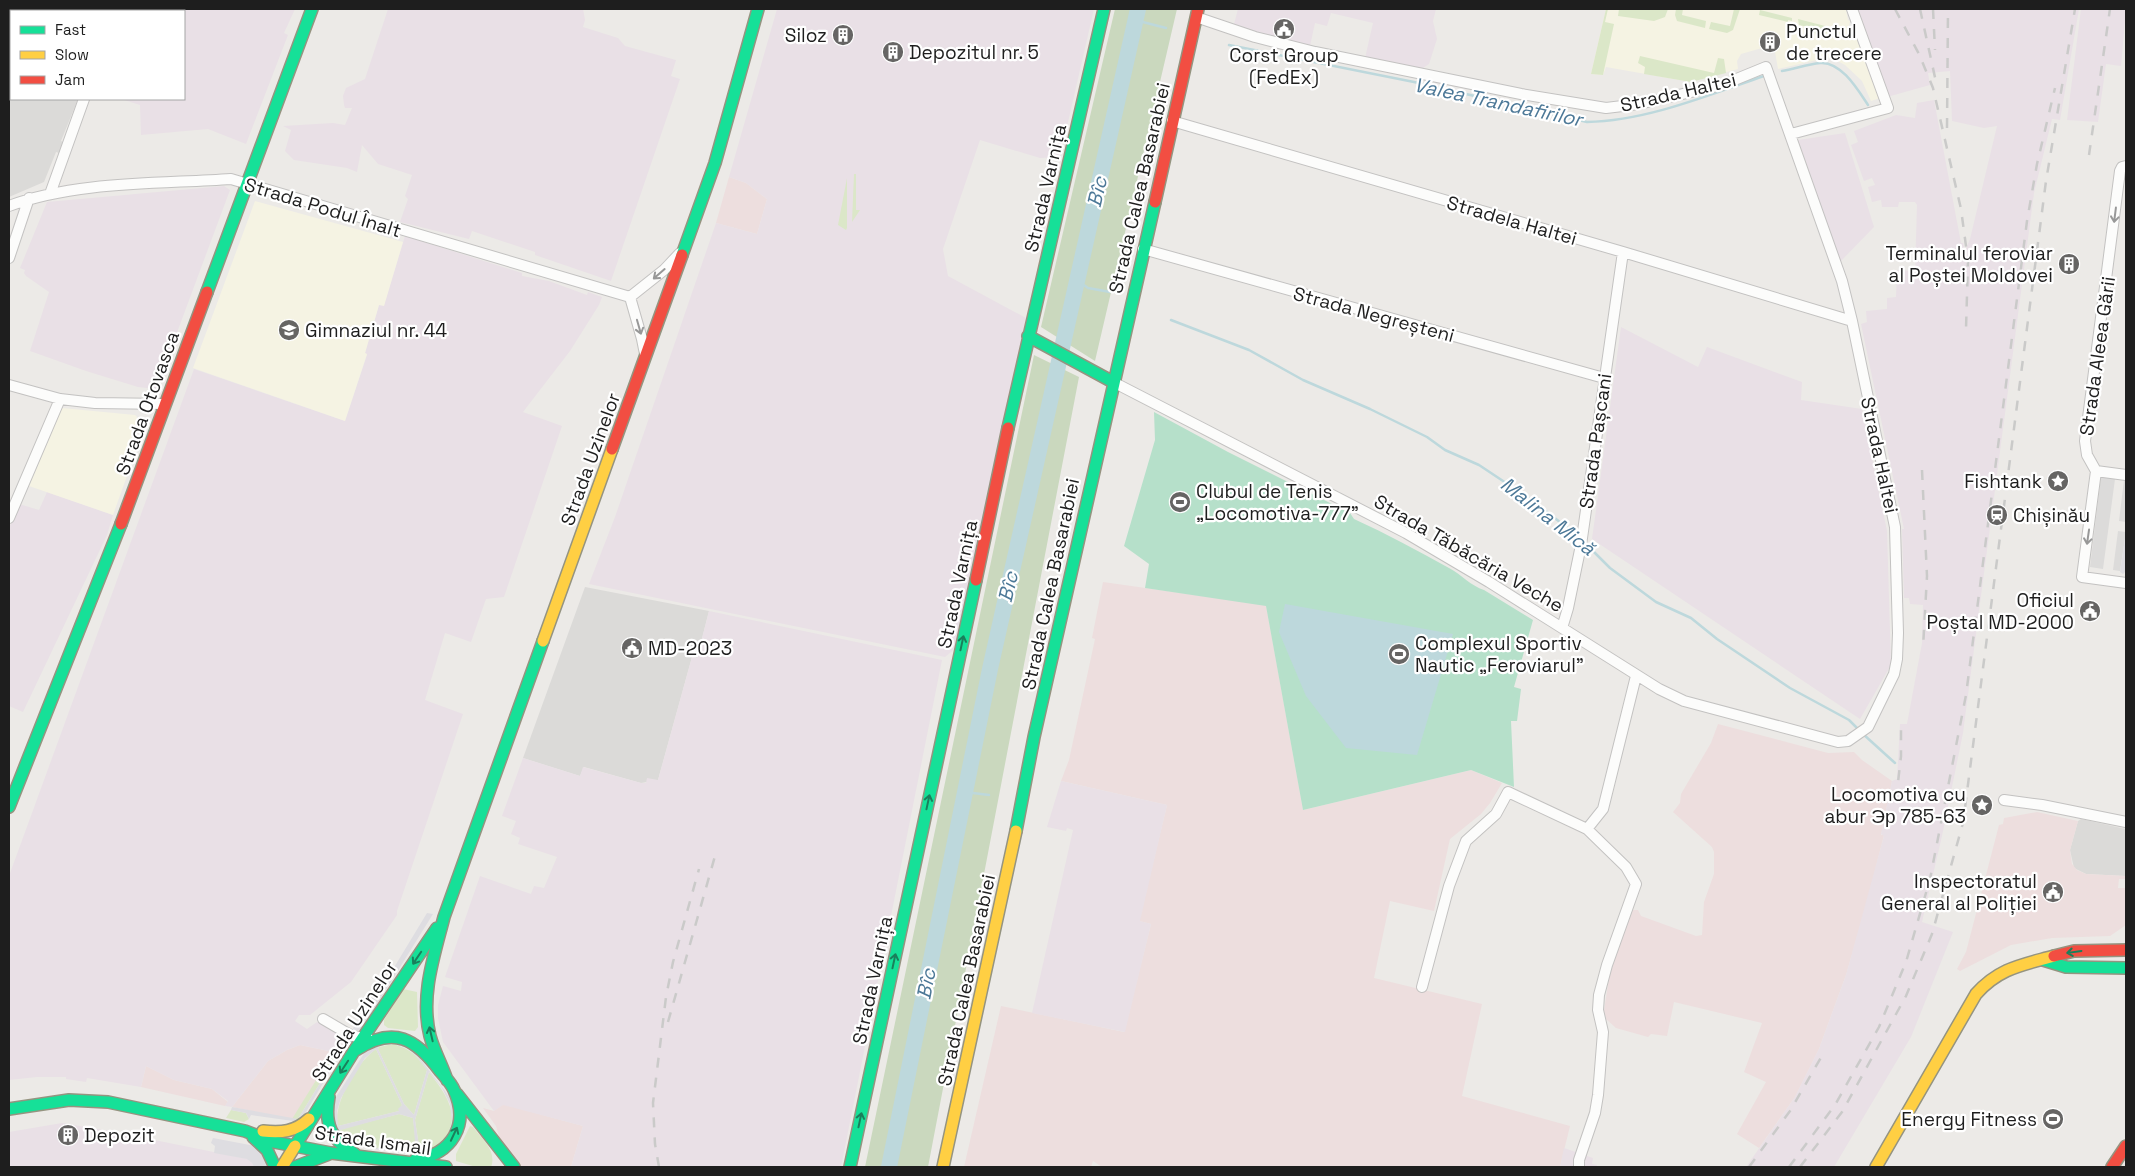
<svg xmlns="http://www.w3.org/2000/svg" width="2135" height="1176" font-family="'Space Grotesk',sans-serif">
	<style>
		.residential { fill: #dbdad8 }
		.commercial { fill: #eddede }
		.industrial { fill: #e9e0e6 }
		.education { fill: #f5f3e3 }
		.grass { fill: #dbe7c8 }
		.forest { fill: #cad8be }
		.pitch { fill: #b6e0ca }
		.parking { fill: #dcdbda }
		.plaza { fill: #dedde1; fill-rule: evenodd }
		.water { fill: #bdd8dc }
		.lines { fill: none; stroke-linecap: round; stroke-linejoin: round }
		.stream { stroke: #bdd8dc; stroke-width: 2.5 }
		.river { stroke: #bdd8dc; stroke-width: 16 }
		.street-casing { stroke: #c3c2c1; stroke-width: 12 }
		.fast-casing { stroke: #959480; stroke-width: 14 }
		.slow-casing { stroke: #959480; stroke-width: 14 }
		.jam-casing { stroke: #959480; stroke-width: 14 }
		.street { stroke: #fcfcfb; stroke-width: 10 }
		.fast { stroke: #16e098; stroke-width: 11 }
		.slow { stroke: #ffcf43; stroke-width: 11 }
		.jam { stroke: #f24e42; stroke-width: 11 }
		.rail { stroke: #cacac9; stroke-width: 2.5; stroke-dasharray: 10 10; stroke-linecap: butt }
		.oneway { stroke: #989898 }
		.oneway2 { stroke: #1a7f5b }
		.labels { text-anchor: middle; stroke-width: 4.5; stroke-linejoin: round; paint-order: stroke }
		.poi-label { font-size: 19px; fill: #1e1e1e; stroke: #fff; text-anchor: start }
		.street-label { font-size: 19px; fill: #1e1e1e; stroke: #fff }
		.water-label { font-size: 20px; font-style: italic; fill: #4c7897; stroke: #fff }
	</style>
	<rect width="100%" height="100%" fill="#eceae7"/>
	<path class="residential" d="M9 9H116L115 11H11V99H78L61 141 63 142 59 153 56 152 44 182 9 197Z
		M585 587 709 611 697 658 692 657 658 780 641 783 584 767 580 776 523 758Z
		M2081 819 2126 829V876L2086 874 2074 868 2070 850 2078 821Z"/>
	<path class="commercial" d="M729 177 746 183 767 199 757 234 716 223Z
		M1103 582 1266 605 1303 810 1471 770 1502 783 1490 803 1481 814 1450 839 1434 911 1390 901 1374 978 1482 1004 1462 1096 1570 1126 1560 1167H1102L1093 1161 1091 1167H964L1001 1006 1124 1032 1151 924 1139 921 1167 805 1061 781 1069 760 1095 639 1092 638Z
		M1718 724 1828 753 1854 752 1862 760 1892 781 1881 835H1884L1866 906 1846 975 1819 1049 1795 1097 1759 1148 1737 1134 1766 1082 1744 1072 1762 1023 1674 1002 1667 1036 1651 1034 1648 1037 1616 1028 1606 1019 1604 1011 1609 978 1629 912 1632 910H1638L1641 916 1696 936 1702 935 1704 902 1714 874V852L1712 847 1673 812 1680 803 1681 794 1711 743Z
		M2037 812 2078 821 2070 850 2072 864 2077 870 2086 874 2126 876V879H2119L2118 888H2126V925L2110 936 2052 938 2011 945 1960 971 1957 969 1966 952 1999 825 2003 824 2004 818Z
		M300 1045 333 1052 294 1117 292 1119 232 1107 268 1061 287 1050Z
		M146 1066 174 1080 212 1089 228 1102 225 1106 141 1087Z
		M503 1104 583 1126 571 1167H522L500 1140 496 1126 483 1108 494 1111Z"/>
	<path class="industrial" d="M135 9H295L284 33 288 35 246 144 208 129 141 135 140 105 121 99H184V11H134Z
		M388 9H583L585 20 583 27 618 38 625 46 676 60 671 76 680 79 611 281 535 255V252L472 231 469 239 400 222 408 199 405 196 412 175 378 164 362 145 357 172 347 168 294 160 285 151 291 130 283 126 333 123 345 125 352 108H345L344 105 343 96 346 88 365 79Z
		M777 9H1094L1060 157 1040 158 980 140 943 249 948 276 1026 318 956 648 945 657 589 584 615 517 716 223 757 234 767 199 746 183 729 177Z
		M1238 9H1436L1433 21 1437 39 1429 64 1423 68 1407 66 1365 58 1373 23 1331 13 1327 26 1315 23 1310 46 1233 28Z
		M1857 9H2079L2060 120 2052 119 2034 193 1963 733 1942 836 1922 922 1953 932 1911 1037 1834 1167H1746L1795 1097 1819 1049 1846 975 1884 836 1881 834 1892 781 1897 779 1900 724H1907L1922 643 1923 605 1910 604 1909 598H1904L1902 529H1904L1861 324 1867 322 1866 311 1887 309V298L1896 297 1897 270 1915 271 1917 205 1915 202H1899L1898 207H1882L1881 200 1872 202 1868 187 1875 185 1872 178 1864 181 1851 145 1858 142 1854 131 1896 115 1915 118 1917 103 1934 100 1961 243H1963L1965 251 1970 239 1997 126 1984 128 1952 121 1950 71 1928 73 1930 85 1887 97Z
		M2081 9H2126L2121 66 2106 64 2098 122 2067 120Z
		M1845 133 1874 227 1840 262 1798 140Z
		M224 186 230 190 156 389 138 387 86 371 30 351 49 292 26 276 24 273 25 270 20 268 47 202Z
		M405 236 522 273V276L549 281 587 295 588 292 602 297 599 305 570 351 523 412 562 426 504 597 486 599 471 642 445 633 425 700 463 714 397 911V915L351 982 310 1015H299L295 1021 307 1029 317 1022 342 1036 333 1052 300 1045 287 1050 268 1061 232 1107 225 1106 228 1101 212 1089 174 1080 146 1066 141 1087 87 1078 86 1082 66 1079V1077H37L9 1080V876L194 369 345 421 367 355 365 353 379 305H384Z
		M1621 327 1698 367 1707 347 1802 382 1801 400 1862 409 1887 531 1891 665 1860 719 1592 539Z
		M47 492 113 515 107 535 23 712 9 706V528L19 504 39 510Z
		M709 611 942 660 841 1167H571L583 1126 503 1105 494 1111 443 1042 438 1018V1005L443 986 461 991 462 982 445 977 480 876 531 894 534 886 544 888 557 857 518 844 520 838 511 834 516 821 502 816 523 758 580 776 583 767 641 783H646L647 778 658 780 692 657 697 658Z
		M1061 781 1167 805 1140 921 1151 924 1125 1032 1032 1013 1073 830 1067 828 1066 831 1047 827Z
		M62 1123 115 1132 248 1159 252 1163 254 1167H9V1132Z
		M1564 1148 1593 1158 1592 1164 1597 1165 1596 1167H1560Z"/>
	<path class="education" d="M1606 9H1846L1848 20 1850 21 1849 26 1853 30 1880 98 1871 101 1862 81 1845 65 1830 57 1778 69 1774 46H1769L1741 54 1737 61 1738 69 1691 82 1606 67 1603 75 1591 74Z
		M255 201 403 242 384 306 379 305 365 353 367 354 345 421 193 368Z
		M62 408 135 415 137 417V448L113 515 29 486Z"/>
	<path class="grass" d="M1606 9H1608L1605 22 1614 24 1603 75 1591 74Z
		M1619 9H1668L1665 17 1654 21 1618 16Z
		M1676 9H1683L1682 15 1706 21 1705 28 1677 21 1675 15Z
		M1734 9H1740L1733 30 1727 33 1709 29 1711 22 1730 26Z
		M1760 10 1792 18V21L1788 20V22L1759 15Z
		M1798 19 1829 27 1825 36 1816 35 1812 28 1799 25Z
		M1640 56 1714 73 1718 58 1724 59 1726 73 1691 82 1644 74 1645 67 1638 63Z
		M854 174H856V210H860L852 222Z
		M847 178V228L846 230 838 225Z
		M403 989 417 992 418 1027 415 1031 388 1028 384 1025V1020Z
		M393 1044C411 1049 416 1055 427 1070L414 1115 404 1104 378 1049 379 1047Z
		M376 1049 402 1105 399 1111 338 1126C332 1105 358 1061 376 1049Z
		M334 1051 339 1052 298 1119H292Z
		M429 1072C445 1093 464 1117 442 1142 437 1148 427 1150 420 1153L415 1120Z
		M231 1110 246 1113 249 1119 244 1122 226 1118Z
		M399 1114 413 1118 417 1153 354 1145 349 1143 337 1130Z
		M470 1126 473 1127C483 1140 497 1151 491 1167H476L456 1161V1154Z"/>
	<path class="forest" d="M1115 9H1177L1095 361 1041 327Z
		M1034 355 1079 377 928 1167H865Z"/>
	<path class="pitch" d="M1154 412 1228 452 1350 513 1354 519C1387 534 1418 551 1449 568 1462 575 1471 586 1484 590L1533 620 1514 687 1521 689 1517 721H1511L1514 787 1471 770 1303 810 1266 606 1145 588 1149 564 1124 546 1155 440Z"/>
	<path class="parking" d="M2101 477 2115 479 2103 569 2090 567Z
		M2124 480 2126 481V522L2119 521Z
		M2118 531 2126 532 2120 571 2113 570Z"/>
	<path class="plaza" d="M2126 532V571L2123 574 2120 572Z
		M427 913 433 914 361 1030H352L375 993H377L381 989Z
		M384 1044H399L414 1051 445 1091 452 1102 454 1117 451 1131 443 1144 432 1152 418 1155 360 1147 347 1143 336 1131 332 1116 336 1097 365 1052ZM393 1044 407 1048 417 1057 427 1070 414 1115 404 1104 378 1049 379 1046ZM376 1049 402 1105 398 1109 399 1111 338 1126 337 1111 341 1098 365 1058ZM429 1072 442 1088 450 1104 452 1121 448 1135 441 1144 430 1151 420 1153 415 1120ZM399 1114 413 1118 416 1153 354 1145 341 1138 337 1131Z
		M339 1052 341 1053 300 1122 251 1115 249 1119 246 1113 231 1110 232 1107 298 1119Z
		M213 1138 255 1146 271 1167H254L252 1163 247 1159 214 1153 215 1146 211 1143Z"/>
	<path class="water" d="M1285 604 1453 634 1417 755 1346 748 1306 696 1279 632Z"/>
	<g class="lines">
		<path class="stream" d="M1135 20 1166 28
			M1229 45 1414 82 1587 122C1646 121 1709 95 1764 76
			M1782 71C1794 69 1808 64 1820 63 1841 61 1858 90 1868 105
			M1077 280 1088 288 1110 292
			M1171 320 1249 350 1303 380 1370 409 1427 437 1445 450 1479 465 1533 501 1579 537
			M1585 543 1610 568 1656 602 1691 618 1717 639 1790 688 1849 720 1859 730
			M1863 734 1895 763
			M965 792 989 795"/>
		<path class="river" d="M889 1167 990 669 1138 9"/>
		<g class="street-casing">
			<path id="street" d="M121 11 122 9
				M1172 121 1623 252 1852 321
				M1791 134 1888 108 1852 9
				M2126 166 2122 167 2120 171 2085 441 2087 455 2096 471 2082 577 2126 583
				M50 194 84 99
				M9 206C76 181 160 184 231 179L630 297
				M1143 249 1604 378
				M9 258 29 198
				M630 297 664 270 680 253
				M630 297 642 339 645 354
				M1113 382 1406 533 1489 582 1659 689 1684 701 1838 742 1848 741 1868 727 1894 674 1897 659 1898 633 1895 527 1852 321 1842 281 1766 67 1722 85 1639 104 1606 108 1521 94 1315 52 1255 37 1196 17
				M9 385 60 399 95 403 165 404
				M2096 471 2126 475
				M9 518 60 399
				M1562 628 1568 608 1581 545 1623 252
				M2004 800 2042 805 2126 822
				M1587 829 1603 809 1636 676
				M1422 987 1449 886 1466 841 1496 814 1508 792 1587 829 1626 867 1636 884 1607 965 1599 995 1598 1010 1603 1032 1598 1095 1595 1113 1579 1160V1167
				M323 1019 352 1036 368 1038"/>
		</g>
		<g class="fast-casing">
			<path id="fast" d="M682 255 715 163 758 9
				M207 292 312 9
				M1028 336 1113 382
				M1008 428 1104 9
				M9 807 121 524
				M1016 831 1034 737 1155 202
				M2043 960 2066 967 2126 968
				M356 1050C394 1025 416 1039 440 1071 445 1077 451 1083 454 1090 470 1125 452 1154 415 1160
				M447 1080C442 1065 434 1051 430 1036 420 996 434 956 444 917L543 641
				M457 1094 514 1167
				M329 1097C324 1124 331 1140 355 1154
				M9 1109 69 1100 108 1102 245 1131 274 1142 331 1153 446 1167
				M253 1137 267 1150 275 1167
				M295 1146 354 1051 437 928
				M295 1167 329 1154
				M850 1167 976 580"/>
		</g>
		<g class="slow-casing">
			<path id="slow" d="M543 641 612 449
				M263 1131C281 1133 295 1132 309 1119
				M282 1167 295 1146
				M943 1167 1016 831
				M1876 1167 1976 994C1999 968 2022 965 2054 956"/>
		</g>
		<g class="jam-casing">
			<path id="jam" d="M1155 202 1198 9
				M612 449 682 255
				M121 524 207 292
				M976 580 1008 428
				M2054 956 2074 951 2126 950
				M2112 1167 2126 1146"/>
		</g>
		<use href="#street" class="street"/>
		<use href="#fast" class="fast"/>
		<use href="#slow" class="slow"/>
		<use href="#jam" class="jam"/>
		<path class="rail" d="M1895 9 1919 54 1933 88 1961 209 1968 261 1966 329
			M1920 9 1936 82
			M1933 9 1935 50
			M1947 128 1948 9
			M2089 155 2110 9
			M1922 470 1927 576 1923 648
			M1896 800 1901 756V724
			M668 1022 715 856
			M659 1167 655 1144 653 1103 666 997 673 962 699 869
			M1749 1167 1790 1111 1823 1054
			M1789 1167 1835 1105 1879 1027 1906 962 1930 879 1966 695 2027 221 2037 164 2055 88
			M1800 1167 1842 1112 1906 996 1932 934 1963 823 2046 181 2075 9"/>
	</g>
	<defs><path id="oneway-shaft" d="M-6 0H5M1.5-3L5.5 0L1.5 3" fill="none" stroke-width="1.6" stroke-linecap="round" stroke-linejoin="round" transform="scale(1.25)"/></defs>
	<g class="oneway">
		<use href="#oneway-shaft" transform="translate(2115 215) rotate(97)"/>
		<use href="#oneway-shaft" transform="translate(659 274) rotate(139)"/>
		<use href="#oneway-shaft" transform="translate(639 327) rotate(74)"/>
		<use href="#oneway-shaft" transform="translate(2088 537) rotate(98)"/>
	</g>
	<g class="oneway2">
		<use href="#oneway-shaft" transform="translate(962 643) rotate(-78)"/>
		<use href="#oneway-shaft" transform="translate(928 802) rotate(-78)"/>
		<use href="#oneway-shaft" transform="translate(2074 952) rotate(172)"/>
		<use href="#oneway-shaft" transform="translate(417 958) rotate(124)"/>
		<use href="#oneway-shaft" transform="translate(894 961) rotate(-78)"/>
		<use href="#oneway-shaft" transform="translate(431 1034) rotate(-103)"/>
		<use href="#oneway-shaft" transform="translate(344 1067) rotate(123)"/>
		<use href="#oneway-shaft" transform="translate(860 1120) rotate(-78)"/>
		<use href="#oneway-shaft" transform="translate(454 1134) rotate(-65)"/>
	</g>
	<defs>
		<g id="civic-disc" transform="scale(1.125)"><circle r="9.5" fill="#666564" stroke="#fff"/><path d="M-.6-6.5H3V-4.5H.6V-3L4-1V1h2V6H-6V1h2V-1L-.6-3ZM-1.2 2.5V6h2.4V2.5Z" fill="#fff"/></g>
		<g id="building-disc" transform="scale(1.125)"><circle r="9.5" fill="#666564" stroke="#fff"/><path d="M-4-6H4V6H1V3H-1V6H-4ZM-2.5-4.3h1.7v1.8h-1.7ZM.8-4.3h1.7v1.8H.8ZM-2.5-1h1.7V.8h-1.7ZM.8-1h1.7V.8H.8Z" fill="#fff"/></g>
		<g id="school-disc" transform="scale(1.125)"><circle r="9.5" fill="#666564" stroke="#fff"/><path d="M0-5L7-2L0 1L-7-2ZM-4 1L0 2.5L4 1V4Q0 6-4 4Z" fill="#fff"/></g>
		<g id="sight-disc" transform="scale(1.125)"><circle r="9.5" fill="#666564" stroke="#fff"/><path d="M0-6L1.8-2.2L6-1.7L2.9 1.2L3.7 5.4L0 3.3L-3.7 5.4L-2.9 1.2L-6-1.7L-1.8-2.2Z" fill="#fff"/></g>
		<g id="stadium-disc" transform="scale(1.125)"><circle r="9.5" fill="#666564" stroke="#fff"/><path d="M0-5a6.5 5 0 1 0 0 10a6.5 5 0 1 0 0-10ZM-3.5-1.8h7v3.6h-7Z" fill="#fff"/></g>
		<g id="station-disc" transform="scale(1.125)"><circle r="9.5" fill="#666564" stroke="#fff"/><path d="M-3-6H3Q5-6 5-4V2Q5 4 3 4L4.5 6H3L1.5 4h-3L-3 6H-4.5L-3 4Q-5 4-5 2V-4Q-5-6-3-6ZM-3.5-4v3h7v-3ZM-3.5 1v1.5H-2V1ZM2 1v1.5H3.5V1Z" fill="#fff"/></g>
	</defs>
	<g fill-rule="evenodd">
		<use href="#civic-disc" x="1284" y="29"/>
		<use href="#building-disc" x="843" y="35"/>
		<use href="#building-disc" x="1770" y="42"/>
		<use href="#building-disc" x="893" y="52"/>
		<use href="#building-disc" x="2069" y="264"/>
		<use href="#school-disc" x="289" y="330"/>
		<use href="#sight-disc" x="2058" y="481"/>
		<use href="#stadium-disc" x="1180" y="502"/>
		<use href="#station-disc" x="1997" y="515"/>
		<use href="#civic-disc" x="2090" y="611"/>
		<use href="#civic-disc" x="632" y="648"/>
		<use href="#stadium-disc" x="1399" y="654"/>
		<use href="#sight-disc" x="1982" y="805"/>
		<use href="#civic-disc" x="2053" y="892"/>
		<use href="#stadium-disc" x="2053" y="1119"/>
		<use href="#building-disc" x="68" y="1135"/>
	</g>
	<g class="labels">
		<g class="poi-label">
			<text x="1786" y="38">Punctul<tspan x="1786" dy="22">de trecere</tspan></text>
			<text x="827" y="42" text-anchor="end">Siloz</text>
			<text x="909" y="59">Depozitul nr. 5</text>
			<text x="1284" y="62" text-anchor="middle">Corst Group<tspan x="1284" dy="22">(FedEx)</tspan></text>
			<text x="2053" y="260" text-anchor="end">Terminalul feroviar<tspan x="2053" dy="22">al Poștei Moldovei</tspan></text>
			<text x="305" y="337">Gimnaziul nr. 44</text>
			<text x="2042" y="488" text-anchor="end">Fishtank</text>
			<text x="1196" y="498">Clubul de Tenis<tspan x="1196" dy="22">„Locomotiva-777”</tspan></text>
			<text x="2013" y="522">Chișinău</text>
			<text x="2074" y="607" text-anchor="end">Oficiul<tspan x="2074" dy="22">Poștal MD-2000</tspan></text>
			<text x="1415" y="650">Complexul Sportiv<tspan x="1415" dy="22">Nautic „Feroviarul”</tspan></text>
			<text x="648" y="655">MD-2023</text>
			<text x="1966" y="801" text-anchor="end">Locomotiva cu<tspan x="1966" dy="22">abur Эр 785-63</tspan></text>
			<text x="2037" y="888" text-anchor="end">Inspectoratul<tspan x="2037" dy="22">General al Poliției</tspan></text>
			<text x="2037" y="1126" text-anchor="end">Energy Fitness</text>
			<text x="84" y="1142">Depozit</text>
		</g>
		<g class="street-label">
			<text transform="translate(1678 92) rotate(-13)" y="7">Strada Haltei</text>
			<text transform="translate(1045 188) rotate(-77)" y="7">Strada Varnița</text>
			<text transform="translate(1139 188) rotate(-77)" y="7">Strada Calea Basarabiei</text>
			<text transform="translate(323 207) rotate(17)" y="7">Strada Podul Înalt</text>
			<text transform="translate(1512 220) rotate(16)" y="7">Stradela Haltei</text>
			<text transform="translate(1374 314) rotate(15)" y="7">Strada Negreșteni</text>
			<text transform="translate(2097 356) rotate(-82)" y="7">Strada Aleea Gării</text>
			<text transform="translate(147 403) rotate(-70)" y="7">Strada Otovasca</text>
			<text transform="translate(1595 441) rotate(-82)" y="7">Strada Pașcani</text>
			<text transform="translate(1880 455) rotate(78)" y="7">Strada Haltei</text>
			<text transform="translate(590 459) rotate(-70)" y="7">Strada Uzinelor</text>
			<text transform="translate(1469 553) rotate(30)" y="7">Strada Tăbăcăria Veche</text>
			<text transform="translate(957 584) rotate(-78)" y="7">Strada Varnița</text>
			<text transform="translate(1050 584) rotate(-78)" y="7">Strada Calea Basarabiei</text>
			<text transform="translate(872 980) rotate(-78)" y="7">Strada Varnița</text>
			<text transform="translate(966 980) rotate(-78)" y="7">Strada Calea Basarabiei</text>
			<text transform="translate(354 1021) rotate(-57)" y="7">Strada Uzinelor</text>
			<text transform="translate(373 1140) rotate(8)" y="7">Strada Ismail</text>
		</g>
		<g class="water-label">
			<text transform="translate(1498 102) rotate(12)" y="7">Valea Trandafirilor</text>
			<text transform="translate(1097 192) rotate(-77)" y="7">Bîc</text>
			<text transform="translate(1548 516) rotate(38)" y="7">Malina Mică</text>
			<text transform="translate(1008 587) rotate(-77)" y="7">Bîc</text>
			<text transform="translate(926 984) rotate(-79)" y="7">Bîc</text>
		</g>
	</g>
	<rect width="2135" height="1176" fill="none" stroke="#1e1e1e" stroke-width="20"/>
	<rect x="10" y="10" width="175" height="90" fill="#ffffff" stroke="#a5a5a5"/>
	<rect x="20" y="26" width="25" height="8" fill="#16e098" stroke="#a5a5a5"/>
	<text x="55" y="35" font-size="15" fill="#1e1e1e">Fast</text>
	<rect x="20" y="51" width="25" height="8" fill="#ffcf43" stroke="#a5a5a5"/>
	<text x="55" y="60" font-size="15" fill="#1e1e1e">Slow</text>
	<rect x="20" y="76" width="25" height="8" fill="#f24e42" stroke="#a5a5a5"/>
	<text x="55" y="85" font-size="15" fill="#1e1e1e">Jam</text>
</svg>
